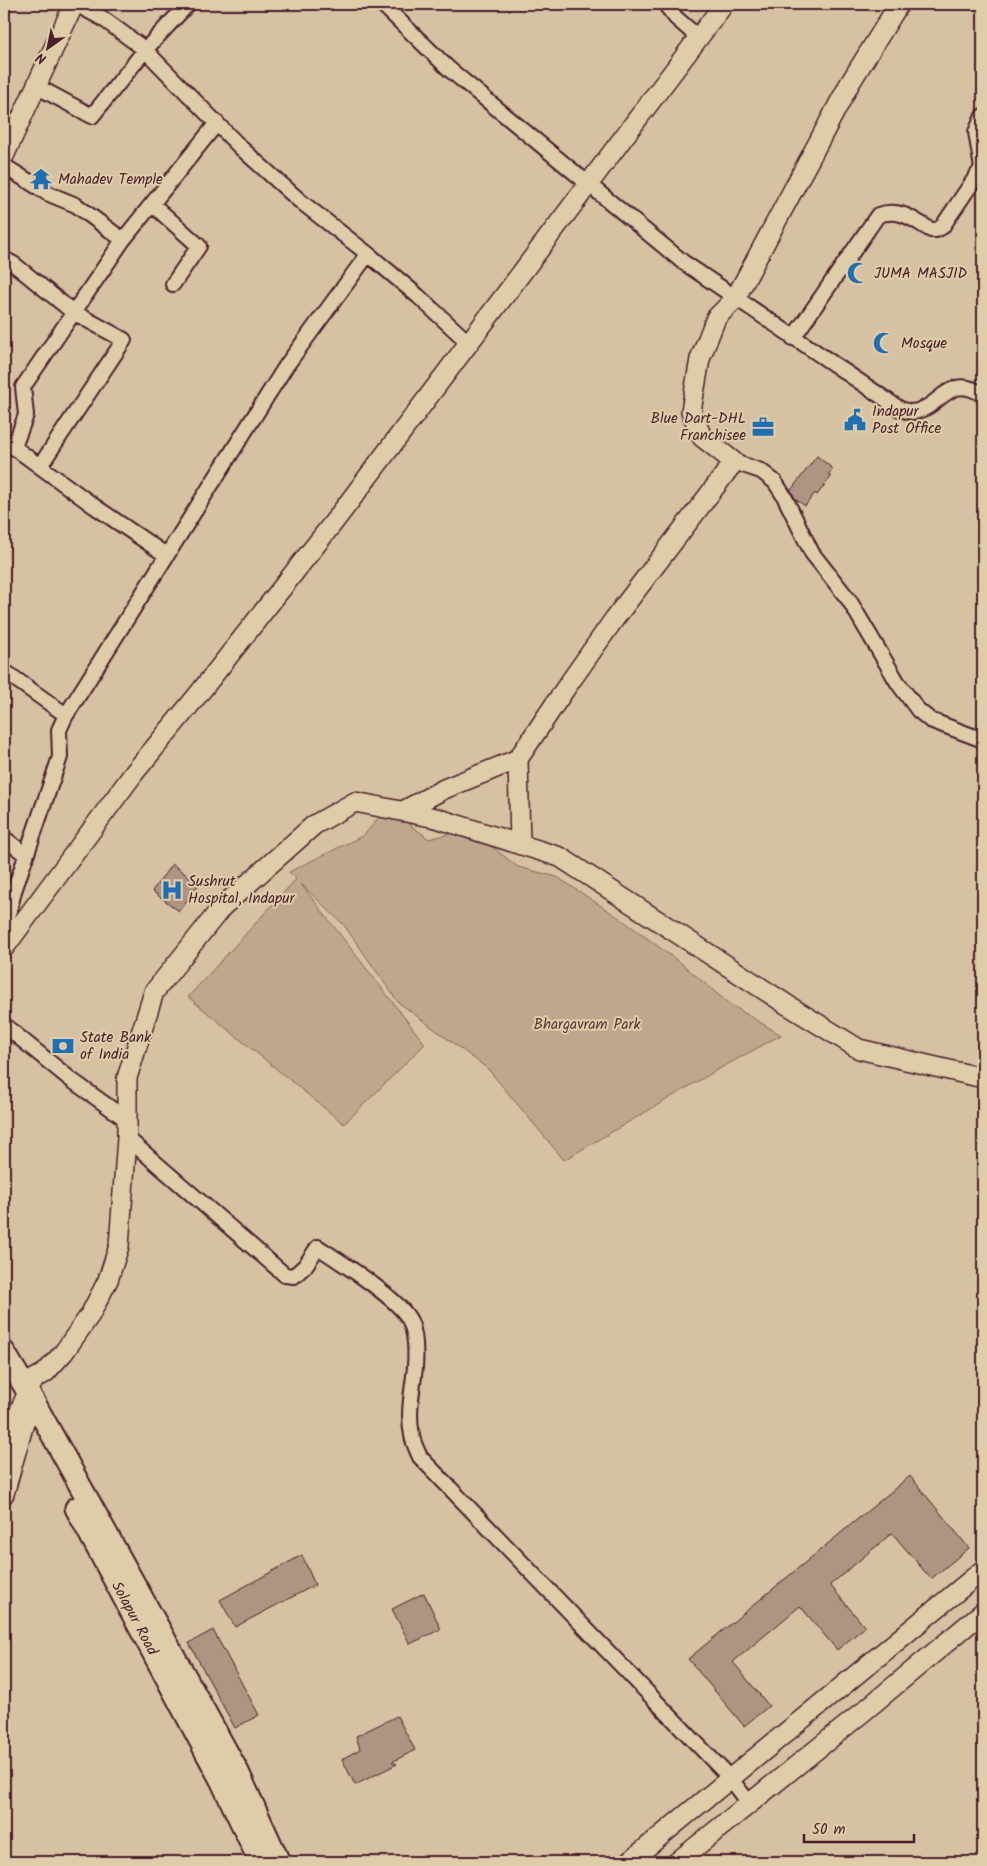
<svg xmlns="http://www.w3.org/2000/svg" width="987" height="1866" font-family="Kalam,sans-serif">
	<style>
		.green { fill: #bfa78e; stroke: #84635c }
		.building { fill: #af9481; stroke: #4a1f2b }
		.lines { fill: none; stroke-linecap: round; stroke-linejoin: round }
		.street-casing { stroke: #4a1f2b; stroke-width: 18 }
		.secondary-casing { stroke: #4a1f2b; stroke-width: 22 }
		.primary-casing { stroke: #4a1f2b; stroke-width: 25 }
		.street { stroke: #dfcdaa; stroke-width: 14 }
		.secondary { stroke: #dfcdaa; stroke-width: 19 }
		.primary { stroke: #dfcdaa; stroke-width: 21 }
		.labels { text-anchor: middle; stroke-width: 4; stroke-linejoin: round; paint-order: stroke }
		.poi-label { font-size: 15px; fill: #4a1f2b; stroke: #dfcdaa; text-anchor: start }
		.park-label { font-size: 15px; fill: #5c333a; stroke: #dfcdaa }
		.street-label { font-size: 15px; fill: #4a1f2b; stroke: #dfcdaa }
	</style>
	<rect width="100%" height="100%" fill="#d6c2a2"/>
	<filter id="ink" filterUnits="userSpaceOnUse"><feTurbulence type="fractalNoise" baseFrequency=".02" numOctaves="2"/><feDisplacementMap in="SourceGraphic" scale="10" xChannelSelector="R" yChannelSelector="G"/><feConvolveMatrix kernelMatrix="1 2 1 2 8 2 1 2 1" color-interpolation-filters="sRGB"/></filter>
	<g filter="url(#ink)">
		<path class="green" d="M387 808 429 839 469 829 518 867 557 877 621 919 682 964 728 1003 781 1035 717 1070 564 1160 488 1069 398 1002 344 925 300 883 425 1044 344 1124 188 997 296 879 289 872 364 835Z"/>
		<path class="building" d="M817 456 833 469 828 475 831 477 817 495 815 493 805 506 795 499 791 490Z
			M172 864 199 884 179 911 152 891Z
			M910 1476 969 1548 931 1579 892 1533 830 1585 865 1627 837 1650 800 1606 733 1662 769 1706 744 1726 688 1659Z
			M302 1555 315 1585 235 1627 220 1600Z
			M424 1593 441 1629 410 1644 392 1609Z
			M213 1630 259 1715 235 1728 189 1643Z
			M397 1716 415 1750 392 1762 397 1764 355 1785 342 1759 360 1749 356 1736Z"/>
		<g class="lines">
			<g class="street-casing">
				<path id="street" d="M76 4 102 18 143 48 241 148 300 201 368 254 418 296 469 343
					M382 4 449 69 683 262 900 409C904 410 908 412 912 412 940 410 948 371 983 395
					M665 4 676 18 699 38
					M36 86 92 116 145 50 188 4
					M4 166 49 194 76 205 123 240
					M152 204 199 246 173 284
					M4 259 15 265 73 312 124 340 40 466
					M793 338 878 215C901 208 912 219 931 230H936L942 227 982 168 976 132 983 116
					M4 440 94 506 166 555
					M14 447 26 415 23 387 123 240 217 123
					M734 462 761 471 775 482 784 496 812 553 849 600 898 683 918 710 930 720 983 740
					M4 671 66 715
					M4 838 26 855
					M4 934 14 891 60 757 59 730 65 717 286 366 368 254
					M4 1025 70 1079 127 1120
					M127 1138 285 1275 294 1276 305 1266 318 1247C339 1261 400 1299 410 1321 416 1334 416 1352 415 1367 413 1389 407 1412 412 1435 413 1443 417 1450 420 1457L730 1778 750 1804"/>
			</g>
			<g class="secondary-casing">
				<path id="secondary" d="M4 156 74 4
					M403 811 444 789 518 759
					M520 845 518 759 565 689 615 618 734 462 702 437 691 411 700 359 716 318 735 299 850 83 899 4
					M4 948 134 773 197 696 337 518 724 4
					M4 1445 34 1379 45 1373 64 1352 90 1315 108 1280 119 1246 127 1138V1078L154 992 222 907 314 825 355 802 436 818 560 857 789 1006 859 1049 983 1078
					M4 1494 25 1420
					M629 1862 983 1570
					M677 1862 863 1712 983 1612"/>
			</g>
			<g class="primary-casing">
				<path id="primary" d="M4 1352 34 1402 238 1772 279 1862
					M76 1508 221 1780 260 1862"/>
			</g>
			<use href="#street" class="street"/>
			<use href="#secondary" class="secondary"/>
			<use href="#primary" class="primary"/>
		</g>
	</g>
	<defs>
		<g id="temple-bare" transform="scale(1.725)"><path d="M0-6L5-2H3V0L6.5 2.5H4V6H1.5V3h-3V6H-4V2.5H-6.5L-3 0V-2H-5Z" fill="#1f6fb2" stroke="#dfcdaa" stroke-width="2.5" paint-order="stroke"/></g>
		<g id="mosque-bare" transform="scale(1.725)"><path d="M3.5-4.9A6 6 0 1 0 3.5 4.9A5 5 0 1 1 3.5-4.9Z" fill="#1f6fb2" stroke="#dfcdaa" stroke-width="2.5" paint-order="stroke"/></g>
		<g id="civic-bare" transform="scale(1.725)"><path d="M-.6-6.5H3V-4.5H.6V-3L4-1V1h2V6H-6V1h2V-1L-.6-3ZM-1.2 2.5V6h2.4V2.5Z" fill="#1f6fb2" stroke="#dfcdaa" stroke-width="2.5" paint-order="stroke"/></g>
		<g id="office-bare" transform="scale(1.725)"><path d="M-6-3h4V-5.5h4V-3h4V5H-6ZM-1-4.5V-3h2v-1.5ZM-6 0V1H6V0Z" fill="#1f6fb2" stroke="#dfcdaa" stroke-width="2.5" paint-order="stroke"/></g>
		<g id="hospital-bare" transform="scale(1.725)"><path d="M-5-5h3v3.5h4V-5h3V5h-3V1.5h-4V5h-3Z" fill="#1f6fb2" stroke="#dfcdaa" stroke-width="2.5" paint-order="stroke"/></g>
		<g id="bank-bare" transform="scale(1.725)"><path d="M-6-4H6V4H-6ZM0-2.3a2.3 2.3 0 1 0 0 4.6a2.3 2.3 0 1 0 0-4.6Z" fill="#1f6fb2" stroke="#dfcdaa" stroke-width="2.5" paint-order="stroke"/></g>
	</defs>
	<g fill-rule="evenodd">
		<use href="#temple-bare" x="41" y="179"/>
		<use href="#mosque-bare" x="858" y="273"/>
		<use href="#mosque-bare" x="884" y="343"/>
		<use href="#civic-bare" x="855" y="420"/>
		<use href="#office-bare" x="763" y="427"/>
		<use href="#hospital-bare" x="172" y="890"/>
		<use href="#bank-bare" x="63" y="1046"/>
	</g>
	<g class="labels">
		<g class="poi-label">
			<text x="58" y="184">Mahadev Temple</text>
			<text x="874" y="278">JUMA MASJID</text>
			<text x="901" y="348">Mosque</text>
			<text x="872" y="416">Indapur<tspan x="872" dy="17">Post Office</tspan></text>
			<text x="746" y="423" text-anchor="end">Blue Dart-DHL<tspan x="746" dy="17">Franchisee</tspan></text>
			<text x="188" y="886">Sushrut<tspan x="188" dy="17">Hospital, Indapur</tspan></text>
			<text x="80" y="1042">State Bank<tspan x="80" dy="17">of India</tspan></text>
		</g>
		<g class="park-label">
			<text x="587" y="1029">Bhargavram Park</text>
		</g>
		<g class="street-label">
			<text transform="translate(135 1618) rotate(62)" y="5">Solapur Road</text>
		</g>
	</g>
	<rect width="987" height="1866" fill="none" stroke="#dfcdaa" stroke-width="20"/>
	<rect x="10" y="10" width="967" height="1846" fill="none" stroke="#4a1f2b" stroke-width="2" filter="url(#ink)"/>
	<g transform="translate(48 48) rotate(213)" stroke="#dfcdaa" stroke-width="4" paint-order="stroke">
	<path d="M0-4L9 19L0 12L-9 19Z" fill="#4a1f2b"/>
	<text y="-8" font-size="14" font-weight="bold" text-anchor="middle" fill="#4a1f2b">N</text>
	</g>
	<path d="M804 1834v8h110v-8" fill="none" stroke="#4a1f2b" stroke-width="2.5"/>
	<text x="812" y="1834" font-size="15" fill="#4a1f2b" stroke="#dfcdaa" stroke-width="4" paint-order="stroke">50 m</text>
</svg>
